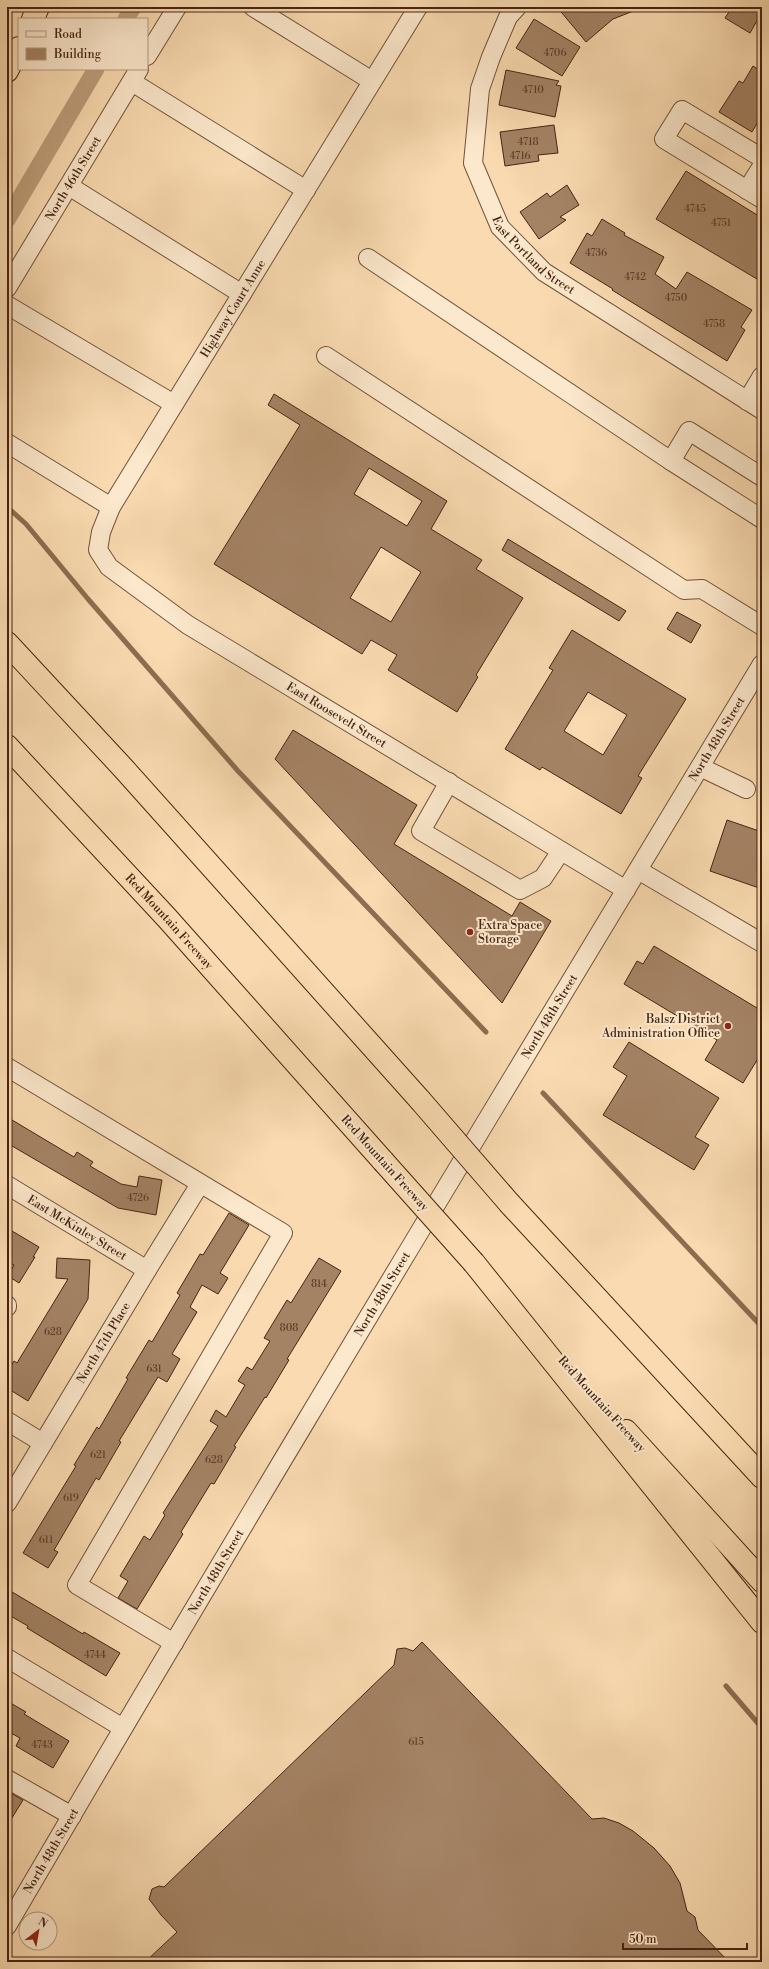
<svg xmlns="http://www.w3.org/2000/svg" width="769" height="1969" font-family="'Libre Bodoni',serif">
	<style>
		.lines { fill: none; stroke-linecap: round; stroke-linejoin: round }
		.stream { stroke: #8d6d51; stroke-width: 5 }
		.canal { stroke: #bd9d7b; stroke-width: 17 }
		.building { fill: #a48365; stroke: #462413; fill-rule: evenodd }
		.minor-casing { stroke: #73523a; stroke-width: 20 }
		.highway-casing { stroke: #462413; stroke-width: 24 }
		.minor { stroke: #fce8cc; stroke-width: 18 }
		.highway { stroke: #fadbb1; stroke-width: 22 }
		.highway-bridge-casing { stroke: #462413; stroke-width: 24; stroke-linecap: butt }
		.highway-bridge { stroke: #fadbb1; stroke-width: 22 }
		.poi-dot { fill: #8f2418; stroke: #fce8cc; stroke-width: 1.5 }
		.labels { text-anchor: middle; stroke-width: 4; stroke-linejoin: round; paint-order: stroke }
		.number-label { font-size: 10px; fill: #5e3c28 }
		.street-label { font-size: 12px; fill: #462413; stroke: #fce8cc }
		.poi-label { font-size: 12px; fill: #462413; stroke: #fce8cc; text-anchor: start }
	</style>
	<rect width="100%" height="100%" fill="#fadbb1"/>
	<filter id="stains"><feTurbulence type="fractalNoise" baseFrequency=".005" numOctaves="4"/><feColorMatrix values="0 0 0 0 .2 0 0 0 0 .09 0 0 0 0 .02 0 0 0 .5 -.17"/></filter>
	<radialGradient id="worn" r=".72"><stop offset=".6" stop-color="#630" stop-opacity="0"/><stop offset="1" stop-color="#630" stop-opacity=".3"/></radialGradient>
	<g class="lines">
		<path class="stream" d="M7 507 26 524 88 599 238 771 486 1032
			M543 1093 762 1327
			M726 1686 762 1728"/>
		<path class="canal" d="M126 19 133 7
			M7 220 96 69"/>
	</g>
	<path class="building" d="M557 7H641V8L613 19 586 42Z
		M732 7H762V12L750 33 725 18Z
		M534 19 580 47 562 76 516 48Z
		M753 66 762 72V115L752 132 719 112 739 81 743 83Z
		M506 70 559 81 556 85 561 86 555 117 499 105Z
		M554 125 558 153 538 155 539 161 505 166 500 132Z
		M686 171 762 218V282L656 219Z
		M567 185 579 205 560 217 566 220 539 239 520 212 547 193 550 197Z
		M602 219 625 233 624 235 664 257 655 274 676 289 687 272 752 310 741 327 745 330 727 361 612 290 613 289 570 263 587 233 592 236Z
		M274 394 447 501 431 529 482 560 476 569 523 598 476 675 478 677 457 712 388 670 397 655 371 640 362 654 214 564 300 425 268 405ZM369 468 422 501 407 526 354 494ZM381 547 421 572 391 622 350 598Z
		M508 539 626 611 619 621 502 550Z
		M677 612 701 625 691 643 667 629Z
		M572 630 686 699 638 776 642 778 621 814 542 767 540 770 505 749 553 670 549 668ZM588 692 627 715 603 755 564 731Z
		M293 730 417 805 394 844 512 916 520 902 551 921 502 1003 275 759Z
		M727 820 762 832V889L710 871Z
		M654 946 762 1011V1052L743 1083 705 1060 717 1040 624 984 637 961 643 964Z
		M629 1042 719 1098 695 1137 709 1145 694 1170 603 1115 627 1076 613 1067Z
		M7 1117 74 1157 77 1152 93 1162 90 1166 121 1184 137 1187 139 1176 162 1180 156 1215 118 1208 7 1143Z
		M229 1213 249 1225 220 1273 228 1278 218 1294 202 1285 190 1307 197 1312 172 1354 180 1359 167 1382 158 1377 119 1441 121 1442 99 1480 96 1478 67 1528 54 1550 58 1552 48 1568 23 1553 76 1466 74 1465 97 1427 99 1429 128 1379 126 1378 149 1340 152 1342 180 1295 177 1293 200 1254 203 1255Z
		M7 1228 39 1247 33 1257H35L19 1283 8 1276 14 1265 7 1261Z
		M57 1258 90 1260 88 1299 28 1401 7 1388V1372L14 1361 17 1363 68 1279 56 1278Z
		M319 1258 341 1271 287 1359 289 1360 266 1398 265 1397 234 1446 236 1447 214 1484 211 1483 181 1532 183 1534 137 1609 118 1598 128 1581 120 1576 144 1536 150 1540 165 1515 163 1513 218 1426 210 1421 216 1410 226 1417 245 1385 238 1381 247 1367 252 1370 270 1341 264 1338 287 1300 291 1303Z
		M7 1589 83 1634 84 1632 120 1653 106 1676 27 1628 28 1626 7 1614Z
		M422 1642 592 1819 604 1818 619 1823 633 1831 654 1848 670 1866 680 1883 687 1911 695 1917 698 1930 729 1962H145L177 1932 161 1915 149 1899 152 1889 159 1886 164 1887 394 1665 397 1649 405 1648 413 1651Z
		M7 1701 26 1712 24 1714 69 1741 53 1768 16 1746 20 1738 7 1731Z
		M7 1791 23 1800 7 1826Z"/>
	<g class="lines">
		<g class="minor-casing">
			<g id="minor">
				<path d="M253 7 372 81"/>
				<path id="s1" d="M517 7 508 17 491 57 480 89 473 163 500 227 544 272 762 410"/>
				<path d="M147 56 177 7"/>
				<path d="M132 82 306 190"/>
				<path d="M762 158 682 110 664 139 762 199"/>
				<path d="M69 186 242 294"/>
				<path d="M747 190 762 166"/>
				<path d="M368 258 671 461 689 431 762 477"/>
				<path id="s2" d="M7 288 139 69"/>
				<path d="M7 305 174 404"/>
				<path d="M326 356 684 590 702 589 762 626"/>
				<path d="M747 401 762 376"/>
				<path id="s3" d="M7 443 111 507 418 7"/>
				<path d="M671 461 762 519"/>
				<path id="s4" d="M111 507 101 532 98 550 109 567 188 625 626 890"/>
				<path d="M700 767 746 789"/>
				<path d="M449 782 421 831 520 890 543 878 561 851"/>
				<path d="M638 870 762 943"/>
				<path d="M7 1067 283 1233 77 1585 174 1643"/>
				<path id="s5" d="M7 1185 147 1270"/>
				<path d="M7 1305V1307"/>
				<path d="M7 1421 43 1443"/>
				<path id="s6" d="M7 1503 147 1270 200 1184"/>
				<path d="M7 1658 123 1728"/>
				<path d="M7 1779 72 1816"/>
				<path id="s7" d="M7 1926C254 1503 509 1084 762 664"/>
			</g>
		</g>
		<g class="highway-casing">
			<g id="highway">
				<path d="M33 19 38 7"/>
				<path d="M7 71 19 48"/>
				<path d="M7 643 124 769 420 1100"/>
				<path id="s8" d="M7 746 167 918 383 1161"/>
				<path d="M510 1204 762 1477"/>
				<path d="M474 1263 762 1622"/>
				<path d="M626 1431 762 1581"/>
			</g>
		</g>
		<use href="#minor" class="minor"/>
		<use href="#highway" class="highway"/>
		<g class="highway-bridge-casing">
			<path id="highway-bridge" d="M420 1100 510 1204
				M383 1161 474 1263"/>
		</g>
		<use href="#highway-bridge" class="highway-bridge"/>
	</g>
	<g class="poi-dot">
		<circle cx="470" cy="932" r="4"/>
		<circle cx="728" cy="1026" r="4"/>
	</g>
	<g class="labels">
		<g class="number-label">
			<text x="555" y="56">4706</text>
			<text x="533" y="93">4710</text>
			<text x="528" y="145">4718</text>
			<text x="520" y="159">4716</text>
			<text x="695" y="212">4745</text>
			<text x="721" y="226">4751</text>
			<text x="596" y="256">4736</text>
			<text x="635" y="280">4742</text>
			<text x="676" y="301">4750</text>
			<text x="714" y="327">4758</text>
			<text x="138" y="1201">4726</text>
			<text x="319" y="1287">814</text>
			<text x="289" y="1331">808</text>
			<text x="53" y="1335">628</text>
			<text x="154" y="1372">631</text>
			<text x="98" y="1458">621</text>
			<text x="214" y="1463">628</text>
			<text x="71" y="1501">619</text>
			<text x="46" y="1543">611</text>
			<text x="95" y="1658">4744</text>
			<text x="416" y="1745">615</text>
			<text x="42" y="1748">4743</text>
		</g>
		<g class="street-label">
			<text dy="4" stroke="none"><textPath href="#s2" startOffset="128">North 46th Street</textPath></text>
			<text dy="4" stroke="none"><textPath href="#s1" startOffset="278">East Portland Street</textPath></text>
			<text dy="4" stroke="none"><textPath href="#s3" startOffset="355">Highway Court Anne</textPath></text>
			<text dy="4" stroke="none"><textPath href="#s4" startOffset="337">East Roosevelt Street</textPath></text>
			<text dy="4" stroke="none"><textPath href="#s7" startOffset="1383">North 48th Street</textPath></text>
			<text dy="4" stroke="none"><textPath href="#s8" startOffset="239">Red Mountain Freeway</textPath></text>
			<text dy="4" stroke="none"><textPath href="#s7" startOffset="1059">North 48th Street</textPath></text>
			<text transform="translate(385 1163) rotate(48)" y="4">Red Mountain Freeway</text>
			<text dy="4" stroke="none"><textPath href="#s5" startOffset="82">East McKinley Street</textPath></text>
			<text dy="4" stroke="none"><textPath href="#s7" startOffset="735">North 48th Street</textPath></text>
			<text dy="4" stroke="none"><textPath href="#s6" startOffset="187">North 47th Place</textPath></text>
			<text transform="translate(602 1404) rotate(48)" y="4">Red Mountain Freeway</text>
			<text dy="4" stroke="none"><textPath href="#s7" startOffset="411">North 48th Street</textPath></text>
			<text dy="4" stroke="none"><textPath href="#s7" startOffset="87">North 48th Street</textPath></text>
		</g>
		<g class="poi-label">
			<text x="478" y="929">Extra Space<tspan x="478" dy="14">Storage</tspan></text>
			<text x="720" y="1023" text-anchor="end">Balsz District<tspan x="720" dy="14">Administration Office</tspan></text>
		</g>
	</g>
	<rect width="769" height="1969" fill="none" stroke="#fadbb1" stroke-width="24"/>
	<rect x="8" y="8" width="753" height="1953" fill="none" stroke="#462413" stroke-width="2"/>
	<rect x="12" y="12" width="745" height="1945" fill="none" stroke="#462413"/>
	<rect x="18" y="18" width="130" height="52" fill="#fce8cc" stroke="#b39a82"/>
	<rect x="26" y="31" width="20" height="6" fill="#fce8cc" stroke="#b39a82"/>
	<text x="54" y="38" font-size="12" fill="#462413">Road</text>
	<rect x="26" y="48" width="20" height="12" fill="#a48365" stroke="#b39a82"/>
	<text x="54" y="58" font-size="12" fill="#462413">Building</text>
	<g transform="translate(38 1931) rotate(31)"><circle r="19" fill="#fce8cc" stroke="#b39a82"/>
	<path d="M0-3L7 15L0 10L-7 15Z" fill="#8f2418"/>
	<text y="-6" font-size="11" font-weight="bold" text-anchor="middle" fill="#462413">N</text>
	</g>
	<path d="M623 1943v6h124v-6" fill="none" stroke="#462413" stroke-width="2"/>
	<text x="629" y="1943" font-size="12" fill="#462413" stroke="#fce8cc" stroke-width="3" paint-order="stroke">50 m</text>
	<rect width="100%" height="100%" filter="url(#stains)"/>
	<rect width="100%" height="100%" fill="url(#worn)"/>
</svg>
